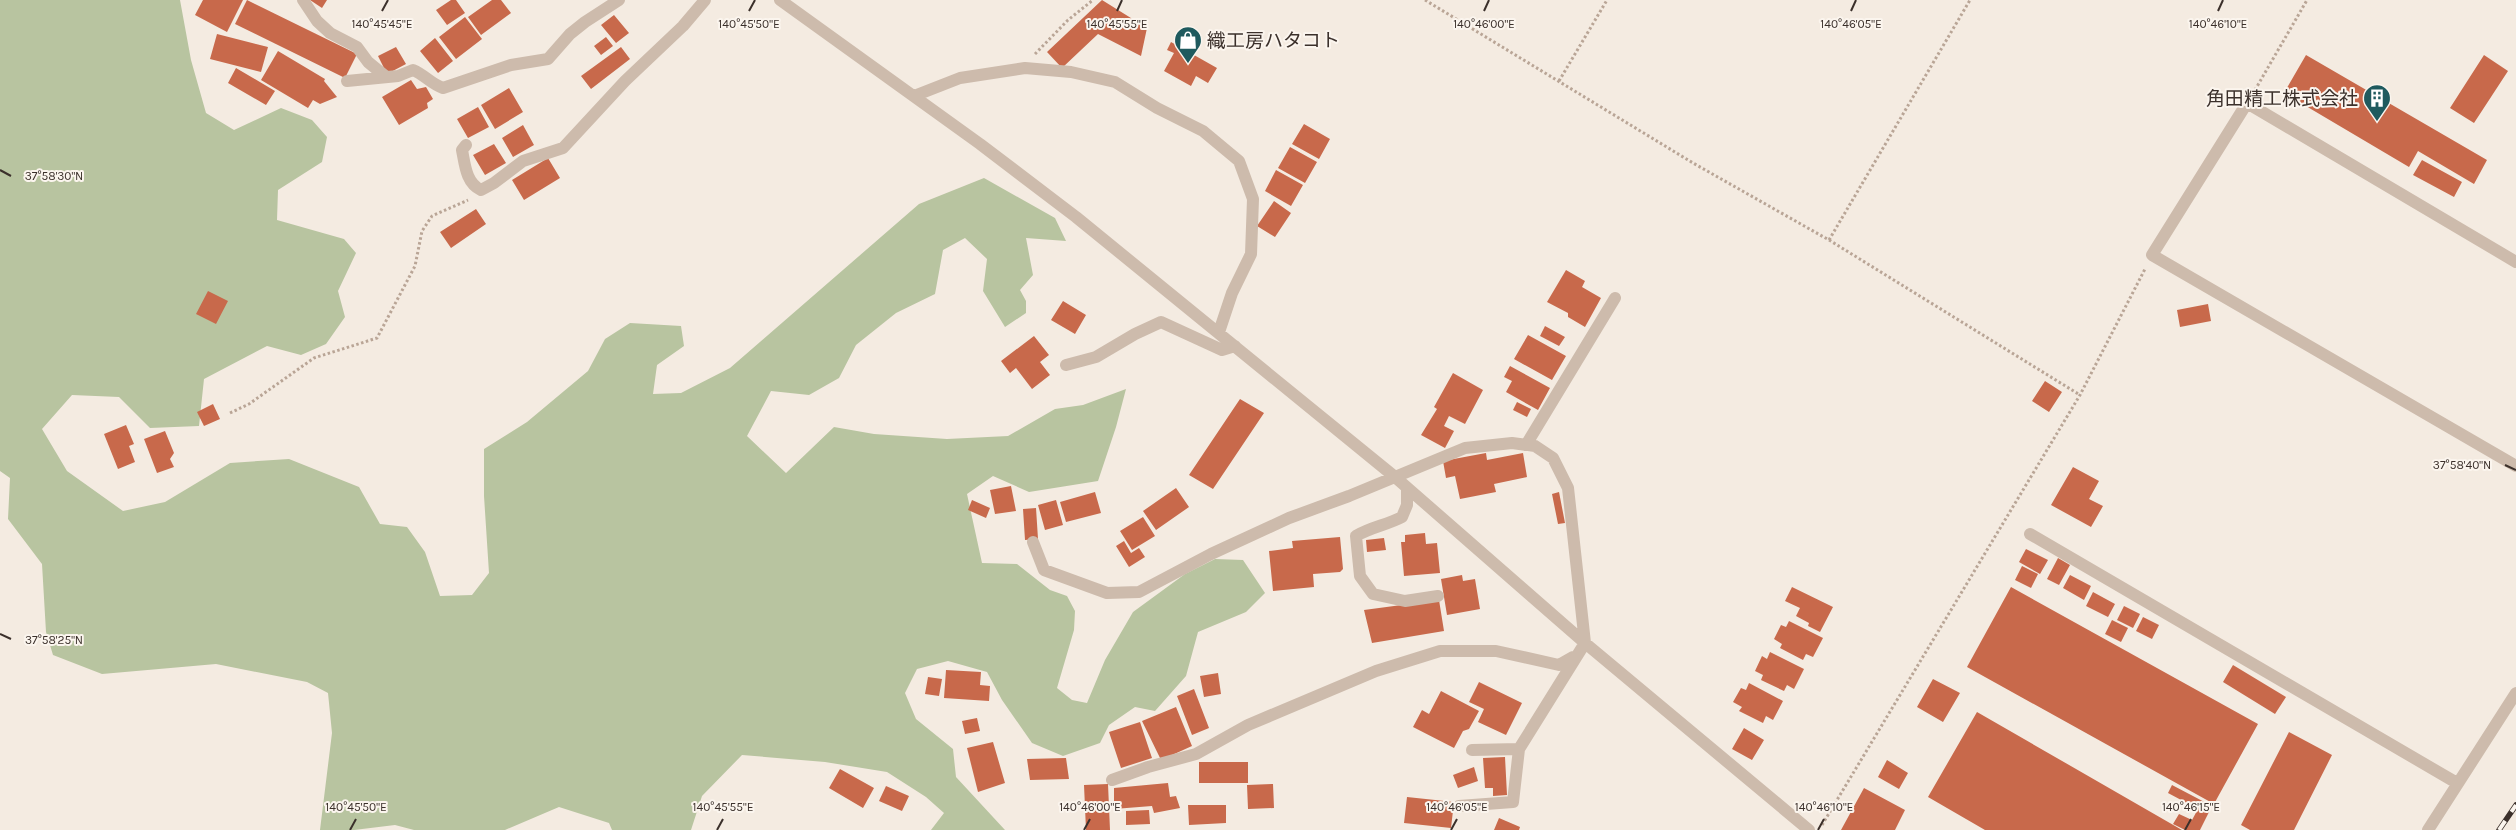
<svg xmlns="http://www.w3.org/2000/svg" width="2516" height="830" font-family="Karla,'Noto Sans JP',sans-serif">
	<style>
		.green { fill: #b8c4a0 }
		.building { fill: #c8694b }
		.lines { fill: none; stroke-linecap: round; stroke-linejoin: round }
		.path { stroke: #b9a596; stroke-width: 3; stroke-dasharray: 2.5 2.5; stroke-linecap: butt }
		.minor { stroke: #cdbbac; stroke-width: 12 }
		.rail-casing { stroke: #3b302b; stroke-width: 5.5 }
		.rail { stroke: #fbf5ee; stroke-width: 4; stroke-dasharray: 11; stroke-linecap: butt }
		.ticks { fill: none; stroke: #3b302b; stroke-width: 2 }
		.labels { text-anchor: middle; stroke-width: 4; stroke-linejoin: round; paint-order: stroke }
		.poi-label { font-size: 19px; fill: #3b302b; stroke: #fbf5ee; text-anchor: start }
		.ticks-label { font-size: 12px; text-anchor: middle; fill: #3b302b; stroke: #fbf5ee; stroke-width: 4; stroke-linejoin: round; paint-order: stroke }
	</style>
	<rect width="100%" height="100%" fill="#f4ebe1"/>
	<path class="green" d="M0 0H180L191 60 206 113 234 130 281 108 312 120 327 137 322 162 278 190 277 220 344 239 356 253 338 291 345 317 326 344 301 355 267 346 204 379 199 426 150 428 119 397 72 395 42 429 67 471 123 511 165 502 230 463 289 459 359 487 380 524 407 527 425 552 440 596 472 595 489 573 484 496V449L527 422 588 371 605 339 630 323 681 326 684 346 657 365 653 394 681 393 730 368 919 204 984 178 1055 218 1066 241 1026 238 1033 275 1020 290 1026 301V313L1005 327 983 291 987 259 965 238 943 250 935 294 896 313 856 345 839 378 809 395 771 391 747 436 786 473 834 427 874 434 947 439 1008 436 1055 409 1083 405 1126 389 1116 427 1098 481 1029 492 993 476 967 494 982 563 1017 564 1050 590 1067 596 1075 611 1074 630 1057 688 1072 700 1087 703 1105 660 1133 612 1185 574 1215 559 1243 560 1265 593 1246 612 1198 632 1186 676 1155 711 1135 707 1109 725 1100 743 1063 756 1032 743 1002 700 987 672 948 661 917 669 905 693 916 719 953 749 956 777 1005 830H931L944 813 926 797 887 772 825 762 742 755 702 796 691 830H612L609 823 559 807 505 830H414L395 825 354 830H320L332 733 328 693 307 682 216 664 102 674 53 655 46 632 42 564 8 519 10 478 0 471Z"/>
	<path class="building" d="M203 0H243L227 32 195 15Z
		M247 0 357 54 345 78 235 24Z
		M310 0H327L322 8Z
		M451 0H456L465 13 447 25 436 10Z
		M492 0H501L511 13 481 35 468 17Z
		M1102 0 1147 28 1141 56 1098 34 1062 68 1047 52Z
		M614 15 629 33 616 43 601 25Z
		M465 17 482 39 456 59 439 37Z
		M217 34 268 47 261 72 210 59Z
		M606 37 613 46 601 55 594 46Z
		M435 38 453 61 438 73 420 51Z
		M1171 42 1217 68 1208 83 1196 76 1191 86 1164 71 1174 53 1167 50Z
		M396 47 406 64 387 74 378 56Z
		M621 47 630 59 591 89 581 76Z
		M278 51 325 79 324 81 337 97 320 104 313 100 308 108 261 80Z
		M2306 55 2487 160 2474 184 2418 151 2409 167 2284 93Z
		M2484 55 2508 71 2474 123 2450 108Z
		M236 68 275 91 266 105 228 83Z
		M411 80 417 89 426 87 433 99 427 103 428 108 399 125 382 97Z
		M509 88 523 112 495 129 481 105Z
		M478 107 489 127 468 138 457 119Z
		M1304 124 1330 139 1319 159 1292 144Z
		M523 125 534 145 513 157 502 138Z
		M494 144 506 163 485 175 473 155Z
		M1290 147 1317 162 1305 183 1278 168Z
		M548 158 560 178 524 200 512 180Z
		M2422 160 2462 182 2454 197 2413 175Z
		M1276 170 1303 185 1291 206 1265 191Z
		M1274 201 1291 213 1275 237 1257 226Z
		M476 209 486 224 451 248 440 232Z
		M1566 270 1585 281 1582 287 1601 298 1585 327 1568 317V313L1547 302Z
		M208 291 228 301 216 324 196 314Z
		M1063 301 1086 315 1075 334 1051 320Z
		M2208 304 2211 321 2180 327 2177 310Z
		M1545 326 1565 337 1559 346 1540 336Z
		M1528 335 1566 356 1552 380 1514 359Z
		M1034 336 1049 355 1040 362 1050 375 1032 389 1016 368 1010 373 1001 361Z
		M1510 366 1550 388 1538 410 1506 392 1512 381 1504 377Z
		M1453 373 1483 390 1465 424 1449 416 1444 426 1454 431 1445 448 1421 435 1437 409 1434 407Z
		M2045 381 2062 392 2049 412 2032 401Z
		M1240 399 1264 413 1213 489 1189 475Z
		M1517 402 1531 409 1527 417 1513 410Z
		M213 404 220 419 204 426 197 412Z
		M126 425 134 444 129 446 135 462 118 469 104 434Z
		M165 431 174 453 170 459 174 467 157 473 144 439Z
		M1486 453 1487 460 1523 453 1527 477 1494 484 1496 492 1460 499 1455 476 1446 478 1443 461Z
		M2073 467 2099 481 2089 499 2103 506 2091 527 2051 505Z
		M1011 486 1016 511 995 514 990 490Z
		M1176 488 1189 507 1156 530 1143 511Z
		M1095 492 1101 513 1066 522 1060 502Z
		M1559 492 1565 523 1558 524 1552 494Z
		M972 500 990 508 986 518 968 510Z
		M1056 500 1063 525 1045 530 1038 505Z
		M1036 508 1038 539 1025 540 1023 509Z
		M1143 517 1155 536 1132 550 1120 531Z
		M1425 533 1426 544 1437 543 1440 573 1404 576 1401 542H1405V535Z
		M1340 537 1343 569 1340 572 1313 574 1314 587 1273 591 1269 551 1293 548 1292 541Z
		M1384 538 1386 550 1367 552 1366 540Z
		M1124 541 1131 553 1139 548 1145 557 1129 567 1116 546Z
		M2026 549 2048 560 2040 574 2019 562Z
		M2058 558 2070 565 2059 585 2047 579Z
		M2022 566 2038 574 2031 588 2015 580Z
		M1462 575 1463 581 1475 579 1480 609 1447 615 1441 579Z
		M2070 575 2091 586 2084 600 2063 588Z
		M1792 587 1833 607 1820 632 1808 626 1809 623 1796 616 1800 608 1785 601Z
		M2011 587 2258 724 2214 804 1967 667Z
		M2093 592 2115 604 2108 617 2086 606Z
		M1439 600 1444 631 1372 643 1364 610Z
		M2124 606 2140 614 2133 628 2117 620Z
		M2143 617 2159 625 2152 639 2136 631Z
		M2112 620 2128 628 2121 642 2105 634Z
		M1789 621 1823 638 1813 657 1806 654 1803 660 1780 648 1782 644 1774 639 1781 625 1786 627Z
		M1770 652 1804 669 1794 689 1787 685 1784 691 1761 680 1763 675 1755 671 1762 656 1767 659Z
		M2233 665 2286 697 2275 714 2223 682Z
		M946 670 981 672 980 685 990 686 989 701 944 698Z
		M1218 673 1221 694 1204 697 1200 676Z
		M928 677 942 679 939 696 925 694Z
		M1933 679 1960 693 1943 722 1917 707Z
		M1479 682 1522 703 1506 735 1478 722 1484 709 1469 702Z
		M1749 683 1783 701 1773 720 1766 716 1763 723 1739 711 1742 707 1733 702 1741 688 1746 690Z
		M1194 689 1209 728 1192 735 1177 696Z
		M1441 691 1479 711 1469 729 1463 731 1454 748 1413 727 1422 710 1429 714Z
		M1176 707 1192 746 1161 760 1142 721Z
		M1977 712 2182 830H1985L1928 797Z
		M977 718 980 731 965 734 962 721Z
		M1140 722 1152 758 1121 768 1109 732Z
		M1744 728 1764 740 1752 760 1732 749Z
		M2289 732 2332 755 2294 830H2250L2241 825Z
		M993 742 1005 783 978 792 967 748Z
		M1505 757 1507 795 1493 796V788H1485L1483 758Z
		M1066 758 1069 779 1030 780 1027 759Z
		M1887 760 1908 773 1899 789 1878 777Z
		M1199 762H1248V783H1199Z
		M1474 767 1478 781 1458 788 1453 775Z
		M840 769 874 788 863 808 829 788Z
		M1168 783 1170 797 1176 796 1180 808 1154 813 1152 806 1114 809V788Z
		M1108 784 1110 830H1086L1084 785Z
		M1273 784 1274 808 1248 809 1247 785Z
		M2172 785 2212 806 2200 830H2185L2173 824 2179 814 2192 820 2198 809 2168 793Z
		M886 786 909 796 902 811 879 801Z
		M1864 788 1905 810 1895 830H1841Z
		M1407 797 1454 802 1451 828 1404 823Z
		M1188 805H1226V823L1189 825Z
		M1149 810 1150 824 1126 825V811Z
		M1499 818 1520 827 1519 830H1494Z"/>
	<g class="lines">
		<path class="path" d="M1425 0 1693 163 1829 240 2080 395
			M1035 54 1068 20 1093 0
			M1559 81 1607 0
			M2255 90 2307 0
			M1829 240 1970 0
			M230 413 249 404 314 358 377 338 415 266 422 231 432 216 468 200
			M1822 825 2080 395 2145 269"/>
		<path class="minor" d="M303 0 317 21 330 33 357 47 368 62 385 76
			M780 0 980 144 1076 217 1395 477 1585 643 1809 830
			M347 81 398 76 413 70C425 75 431 84 443 88L511 65 548 59 570 34 585 22 619 0
			M914 96 960 78 1025 68 1071 72 1115 82 1157 108 1203 131 1239 161 1253 199 1251 254 1232 293 1219 332
			M466 145 462 150C465 165 466 183 481 190L494 183 523 161 563 148 625 81 683 26 705 0
			M2516 262 2247 103 2152 255 2516 466
			M1066 365 1096 357 1135 334 1161 322 1222 350 1235 346
			M1526 445 1615 298
			M1407 488V505L1402 517C1387 525 1371 527 1356 536L1360 576 1373 594 1405 601 1438 596
			M2030 534 2457 783
			M1033 542 1044 570 1107 593 1139 592 1211 554 1289 518 1349 496 1465 448 1512 443 1535 446 1553 458 1568 488 1585 643 1519 749 1472 750
			M1112 780 1148 767 1196 754 1248 725 1376 671 1440 651H1496L1559 665 1573 657
			M1459 806 1513 802 1519 749
			M2428 830 2516 693"/>
		<g class="rail-casing">
			<path id="rail" d="M2499 830 2516 805"/>
		</g>
		<use href="#rail" class="rail"/>
	</g>
	<path class="ticks" d="M382 11 388 0M749 11 755 0M1117 11 1122 0M1484 11 1489 0M1851 11 1856 0M2218 11 2223 0M0 170 11 176M2505 465 2516 470M0 634 11 639M350 830 356 819M717 830 723 819M1084 830 1090 819M1451 830 1457 819M1818 830 1824 819M2185 830 2191 819"/>
	<defs>
		<g id="shop-pin" transform="scale(1.4375)"><path d="M0 17L-7.5 6A9.5 9.5 0 1 1 7.5 6Z" fill="#1f5a5e" stroke="#fbf5ee"/><path d="M-5-2.5h2.3a2.7 3.5 0 0 1 5.4 0H5L5.5 6h-11ZM-1.5-2.5h3a1.5 2.3 0 0 0-3 0Z" fill="#fff"/></g>
		<g id="building-pin" transform="scale(1.4375)"><path d="M0 17L-7.5 6A9.5 9.5 0 1 1 7.5 6Z" fill="#1f5a5e" stroke="#fbf5ee"/><path d="M-4-6H4V6H1V3H-1V6H-4ZM-2.5-4.3h1.7v1.8h-1.7ZM.8-4.3h1.7v1.8H.8ZM-2.5-1h1.7V.8h-1.7ZM.8-1h1.7V.8H.8Z" fill="#fff"/></g>
	</defs>
	<g fill-rule="evenodd">
		<use href="#shop-pin" x="1188" y="40"/>
		<use href="#building-pin" x="2377" y="98"/>
	</g>
	<g class="labels">
		<g class="poi-label">
			<text x="1207" y="47">織工房ハタコト</text>
			<text x="2358" y="105" text-anchor="end">角田精工株式会社</text>
		</g>
	</g>
	<g class="ticks-label">
		<text x="382" y="28">140°45'45"E</text>
		<text x="1117" y="28">140°45'55"E</text>
		<text x="1851" y="28">140°46'05"E</text>
		<text x="749" y="28">140°45'50"E</text>
		<text x="1484" y="28">140°46'00"E</text>
		<text x="2218" y="28">140°46'10"E</text>
		<text x="54" y="180">37°58'30"N</text>
		<text x="2462" y="469">37°58'40"N</text>
		<text x="54" y="644">37°58'25"N</text>
		<text x="356" y="811">140°45'50"E</text>
		<text x="723" y="811">140°45'55"E</text>
		<text x="1090" y="811">140°46'00"E</text>
		<text x="1457" y="811">140°46'05"E</text>
		<text x="1824" y="811">140°46'10"E</text>
		<text x="2191" y="811">140°46'15"E</text>
	</g>
</svg>
